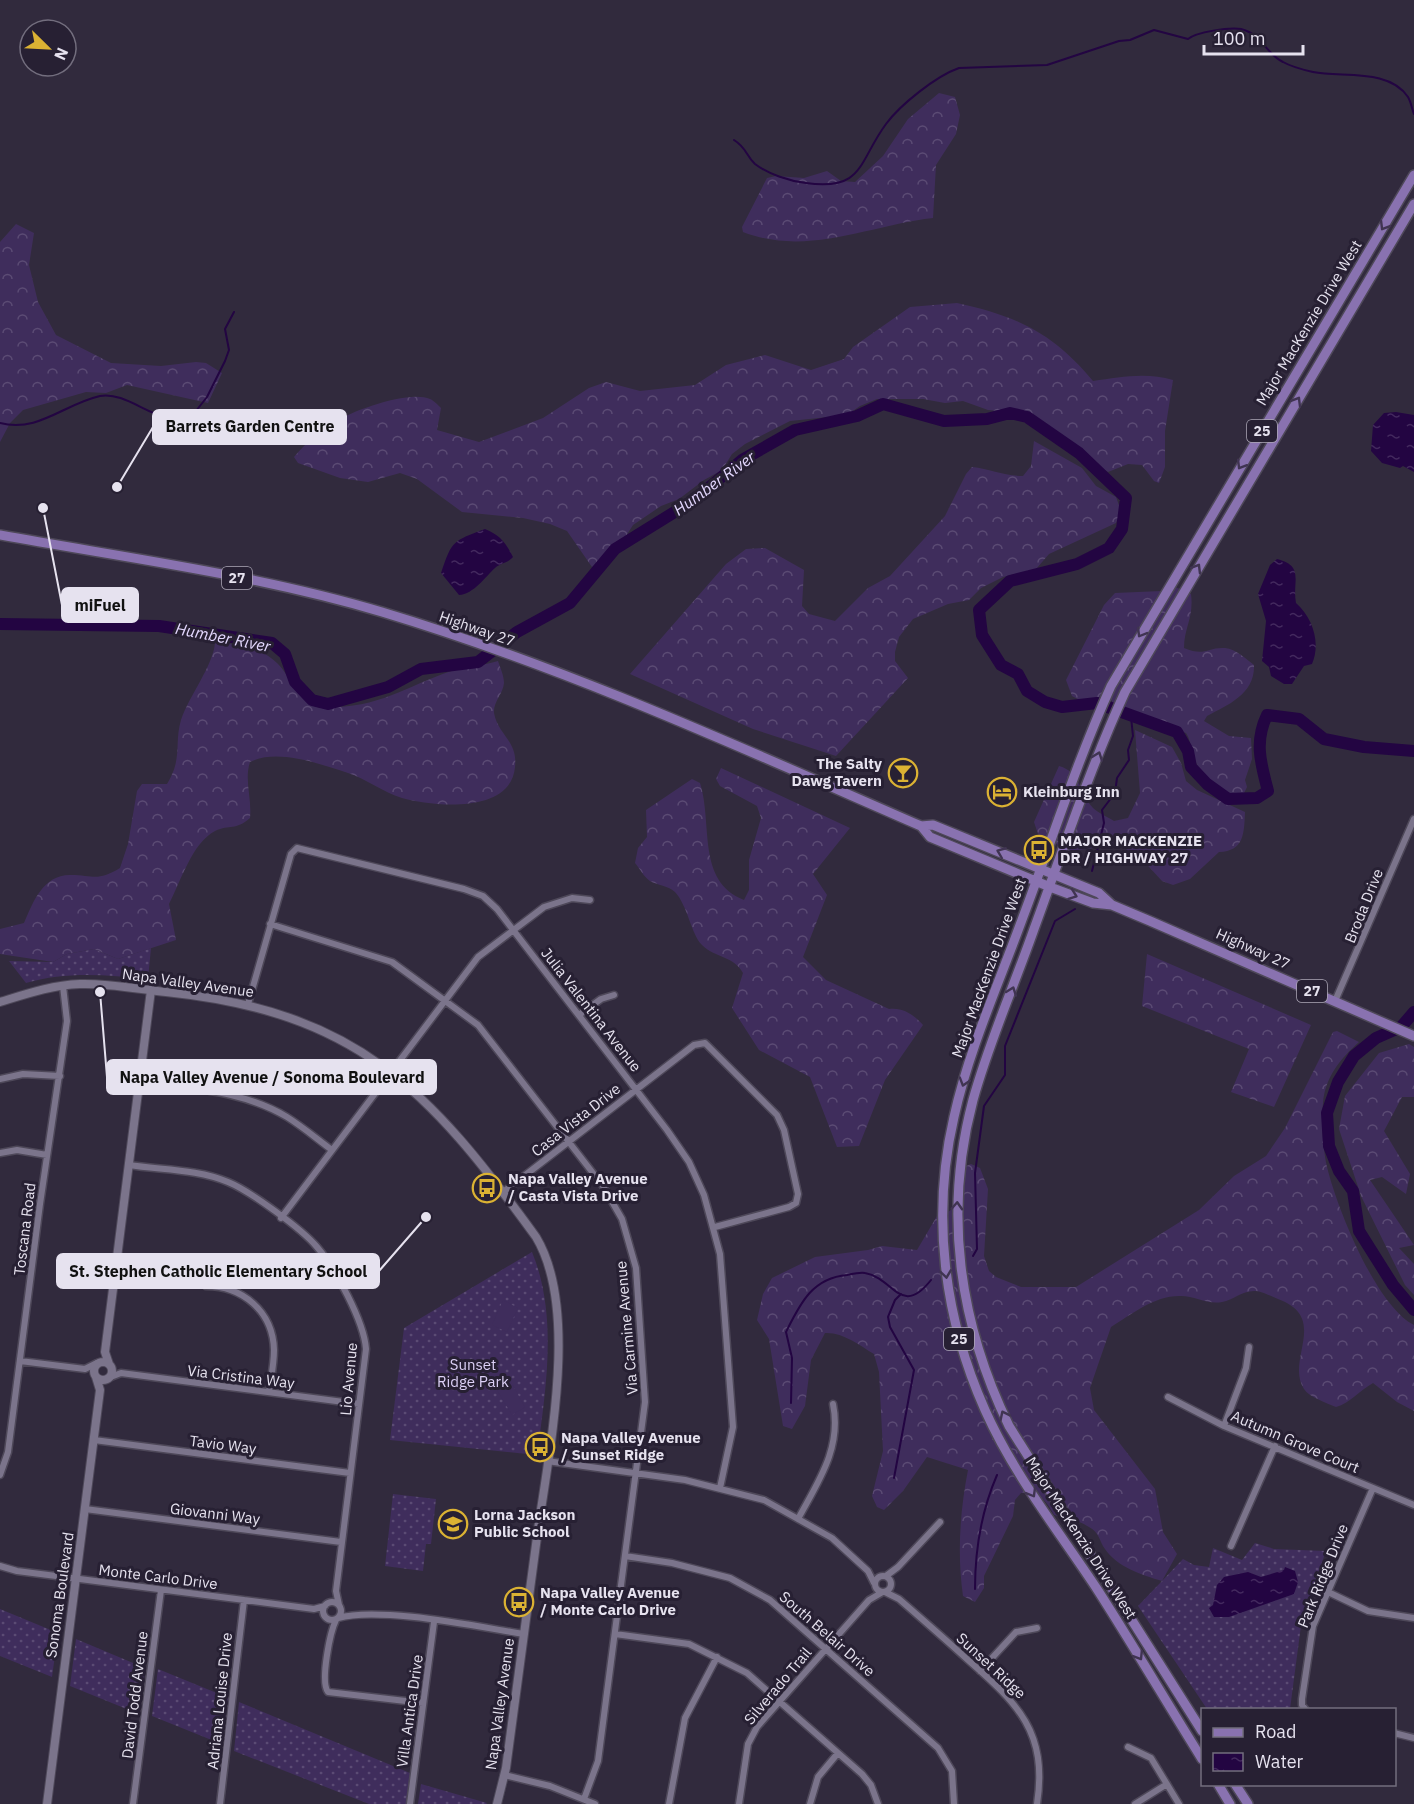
<svg xmlns="http://www.w3.org/2000/svg" width="1414" height="1804" font-family="'IBM Plex Sans',sans-serif">
	<style>
		.grass { fill: url(#grass-dots) }
		.forest { fill: url(#forest-crowns) }
		.pitch { fill: #3f2d5c }
		.water { fill: url(#water-ripples) }
		.lines { fill: none; stroke-linecap: round; stroke-linejoin: round }
		.stream { stroke: #230542; stroke-width: 2 }
		.river { stroke: #230542; stroke-width: 12 }
		.minor-casing { stroke: #4e4859; stroke-width: 9 }
		.tertiary-casing { stroke: #4e4859; stroke-width: 10 }
		.primary-casing { stroke: #4e4859; stroke-width: 12 }
		.minor { stroke: #7b748b; stroke-width: 6 }
		.tertiary { stroke: #7b748b; stroke-width: 8 }
		.primary { stroke: #8972b0; stroke-width: 9 }
		.oneway { stroke: #403452 }
		.labels { text-anchor: middle; stroke-width: 6; stroke-linejoin: round; paint-order: stroke }
		.shield { fill: #272033; stroke: #ada8b7; stroke-width: 1.5 }
		.shield-label { font-size: 14px; font-weight: bold; fill: #e6e2ef }
		.street-label { font-size: 15px; fill: #e6e2ef; stroke: #272033 }
		.poi-label { font-size: 15px; font-weight: bold; fill: #e6e2ef; stroke: #272033; text-anchor: start }
		.park-label { font-size: 15px; fill: #dcd0f6; stroke: #272033 }
		.water-label { font-size: 16px; font-style: italic; fill: #e4d8ff; stroke: #272033 }
		.leader { fill: none; stroke: #e6e2ef; stroke-width: 2 }
		.callout-dot { fill: #e6e2ef; stroke: #272033; stroke-width: 2 }
		.callout { fill: #e6e2ef; stroke: #e6e2ef; stroke-width: 2 }
		.callout-label { font-size: 16px; text-anchor: middle; font-weight: bold; fill: #111 }
	</style>
	<defs>
		<pattern id="grass-dots" width="8" height="8" patternUnits="userSpaceOnUse" patternTransform="scale(1.5)"><rect width="8" height="8" fill="#3f2d5c"/><path d="M2 2h.1M6 6h.1" fill="none" stroke="#5b4b74" stroke-width="1.8" stroke-linecap="round"/></pattern>
		<pattern id="forest-crowns" width="20" height="18" patternUnits="userSpaceOnUse" patternTransform="scale(1.5)"><rect width="20" height="18" fill="#3f2d5c"/><path d="M2 6a3 3 0 1 1 6 0M12 15a3 3 0 1 1 6 0" fill="none" stroke="#5b4b74"/></pattern>
		<pattern id="water-ripples" width="26" height="14" patternUnits="userSpaceOnUse" patternTransform="scale(1.5)"><rect width="26" height="14" fill="#230542"/><path d="M2 4q2-2 4 0t4 0M15 11q2-2 4 0t4 0" fill="none" stroke="#43295e"/></pattern>
	</defs>
	<rect width="100%" height="100%" fill="#312a3d"/>
	<path class="grass" d="M151 948 148 979C106 975 67 971 26 983L9 961 53 962 67 954 94 949 118 959Z
		M532 1252C558 1315 546 1389 537 1455L390 1440 404 1328Z
		M393 1494 436 1499 431 1544H426L423 1571 385 1566Z
		M1255 1543 1274 1549 1326 1551 1302 1618 1290 1709H1207L1138 1606 1183 1559 1194 1565 1209 1567 1213 1548 1242 1560Z
		M0 1609 58 1633 52 1677 0 1656Z
		M76 1639 145 1668 139 1714 70 1686Z
		M158 1669 229 1698 224 1745 152 1716Z
		M239 1702 410 1773 406 1804H369L234 1751Z
		M421 1784 487 1803 486 1804H418Z"/>
	<path class="forest" d="M939 93 955 97 960 115 956 134 936 165 933 218C870 225 807 257 743 232L742 227 767 178 776 176 804 178 827 171 841 181 855 182 883 156 908 119Z
		M16 224 34 233 29 265 38 302 56 335 111 363 161 366 196 362 206 363 222 373 208 403 127 385 106 393 86 392 23 410 10 423 0 442V242Z
		M957 303C1017 316 1053 333 1093 381 1121 377 1146 372 1173 380L1165 431V467L1159 483 1154 481 1142 465 1128 464 1108 472 1082 456 1070 444 1009 412 988 410 963 401 945 403 923 399H877L860 406 847 415 790 421 745 444 732 454 722 470 704 480 679 499 661 506 633 525 626 536 592 567 567 531 550 524 523 518 462 512 417 479 400 473 368 482 340 478 298 463 294 457C305 444 321 429 336 421 355 410 409 390 430 399 433 400 438 405 441 408L437 430 479 442 543 418 589 388 606 382 640 391 695 385 726 365 765 355 811 370 844 359 853 347 910 307Z
		M1034 441 1082 468 1096 486 1116 497 1121 511 1116 523 1049 554 1036 569 1003 577 981 588 969 600 948 604 913 619 899 637 895 652V661L908 678 836 756 753 729 630 674 726 564 746 549 765 548 804 570 802 606 809 614 835 621 868 588 890 576 945 516 966 474 972 467C990 469 1004 476 1023 476L1031 466Z
		M1173 586 1191 594C1194 618 1184 627 1184 648 1205 657 1207 647 1225 648 1236 649 1246 659 1254 665 1255 694 1228 705 1207 716L1204 721 1229 736 1251 738 1252 759 1245 780 1247 787 1244 793 1236 797C1215 789 1197 774 1192 751 1190 744 1190 739 1186 733 1164 724 1115 723 1109 694L1083 702 1072 696 1066 680 1104 605 1115 593 1162 591Z
		M215 643C246 643 273 650 289 679 296 690 303 703 317 707 322 709 331 707 336 707 384 706 414 682 458 669 471 665 483 666 498 661 500 667 504 676 504 683 503 694 493 702 494 713 498 735 518 741 515 767 511 814 434 807 402 798 383 792 366 779 348 773 320 764 277 748 250 762 244 780 252 798 250 818 235 831 230 824 215 831 192 843 181 881 169 904L176 940 118 959 94 949 67 954 53 962 0 954V929L24 923C33 902 43 875 70 875 94 875 97 882 120 868L128 844 137 791 142 784H167C183 758 174 744 181 720 189 696 213 666 215 643Z
		M1135 730 1172 747 1181 763 1186 781 1197 790 1245 812C1244 834 1244 851 1219 852L1190 879 1173 885 1162 881 1139 856 1118 845 1069 851 1038 834 1034 822 1059 766C1081 772 1079 793 1093 808 1098 813 1108 817 1114 821L1128 818 1140 793Z
		M721 768 850 828 813 874 827 895 803 957 826 980 889 1009C903 1007 914 1015 923 1025L885 1080 859 1146 837 1147 810 1077 759 1050 732 1008 743 973C734 956 715 958 702 945 691 934 688 906 675 892 669 886 657 885 650 881 644 877 640 869 635 863L638 848 647 837 646 810 692 779 700 783C713 824 696 881 744 900L749 890V860L761 818 757 806 720 786 716 779Z
		M1147 954 1311 1025 1274 1107 1231 1092 1249 1049 1142 1006Z
		M1337 1031 1359 1042C1341 1058 1325 1077 1323 1103 1321 1122 1323 1149 1327 1167 1337 1208 1376 1306 1414 1325V1411L1397 1402 1373 1383C1359 1391 1350 1403 1336 1407 1327 1403 1309 1397 1304 1389 1285 1360 1330 1318 1278 1299 1271 1296 1263 1292 1256 1291 1242 1290 1234 1300 1222 1302 1208 1305 1195 1296 1181 1296 1155 1295 1132 1314 1111 1327L1090 1388 1094 1410 1155 1489 1163 1532 1177 1554 1162 1581C1142 1575 1117 1567 1105 1549 1099 1541 1100 1533 1089 1527 1078 1520 1066 1518 1054 1515 1047 1501 1038 1491 1021 1493L1015 1500 1013 1516 984 1576V1588L975 1602 963 1596C957 1554 960 1511 968 1470L927 1457 903 1491 884 1510 877 1507 872 1496 883 1451 879 1372 874 1354C859 1345 843 1332 825 1333L811 1360 805 1406 792 1429 783 1426 769 1339 757 1320 763 1294 772 1278 815 1257 868 1250 882 1246 917 1250 937 1216C961 1213 963 1186 966 1166L971 1164 980 1168 988 1189 984 1256 989 1271 996 1277 1021 1287H1076L1199 1210 1234 1176 1266 1156 1285 1128 1333 1032Z
		M1409 1044 1414 1047V1097H1402L1384 1131 1410 1174 1406 1194 1382 1177 1370 1180 1414 1245 1399 1248 1414 1264V1295L1405 1285 1361 1196 1339 1129 1345 1096 1379 1053Z"/>
	<path class="pitch" d="M503 1300 518 1308 507 1332 492 1325Z
		M508 1377 525 1407 512 1415 494 1385Z"/>
	<path class="water" d="M1396 412 1414 415V472L1403 466 1400 468 1382 463 1371 451 1373 425 1384 413Z
		M485 529C500 535 506 543 513 557 508 563 501 563 495 568 485 577 474 594 459 595L441 573C452 540 453 541 485 529Z
		M1277 559C1305 566 1292 581 1296 603 1313 618 1321 643 1312 664L1304 666 1292 684H1284L1271 676 1269 667 1262 661 1266 621 1258 594 1270 565Z
		M1285 1567 1295 1571 1298 1582 1294 1594 1229 1617H1214L1209 1608 1213 1605 1217 1585 1224 1577 1248 1572 1261 1577 1284 1570Z"/>
	<g class="lines">
		<path class="stream" d="M734 140C747 148 746 156 755 164 768 174 789 181 806 183 864 191 858 162 886 124 900 105 936 76 959 68L1047 65 1119 41 1130 40 1154 30 1188 39C1196 32 1230 27 1241 29 1262 34 1266 54 1283 62 1292 67 1304 70 1313 72 1342 78 1389 68 1408 97 1411 102 1412 109 1414 114
			M0 423C38 433 64 404 100 396 122 392 144 412 165 417 173 419 184 416 192 416L207 397 225 361 229 350 225 329 234 312
			M1092 871 1104 823 1102 810 1115 793 1117 778 1129 760 1128 750 1133 736 1131 717
			M973 1256 977 1249 975 1173 984 1106 1005 1075V1046L1055 921 1075 909
			M791 1403 792 1358 786 1332C800 1304 812 1278 847 1275 852 1274 860 1272 865 1273 894 1278 901 1318 931 1280
			M894 1478 914 1370 890 1327 888 1317 895 1300 901 1294
			M975 1589C975 1549 981 1512 997 1475"/>
		<path class="river" d="M0 624 159 626 272 643 285 654 295 682 312 700 328 704 388 687 421 669 478 662 517 632 570 603 615 549 694 500 742 460 795 430 857 416 883 404 944 421 987 419 1010 413 1027 417 1079 453 1126 498 1122 529 1109 548 1077 564 1010 581 979 610 982 635 1001 665 1018 674 1027 691 1045 702 1062 707 1097 703 1177 732 1188 751 1191 767 1207 784 1228 799 1257 798 1268 791C1261 764 1254 742 1267 715L1299 719 1324 739 1364 747 1414 751
			M1414 1012 1401 1027 1376 1038 1354 1056 1338 1082 1327 1113 1329 1146 1339 1171 1353 1191 1359 1231 1393 1285 1414 1310"/>
		<g class="minor-casing">
			<path id="minor" d="M270 924 392 962 478 1025 603 1186 622 1219 636 1268 645 1402 598 1761 584 1799
				M1335 1001 1414 819
				M248 1004 291 854 297 848 464 889 483 896 497 909 667 1130 689 1162 704 1195 720 1254 733 1427 720 1488
				M579 1015 601 999 614 995
				M0 1079 23 1074 60 1076
				M140 1081C191 1089 242 1090 287 1117 303 1127 317 1139 332 1150
				M0 1153 17 1150 47 1155
				M129 1165C161 1170 198 1169 228 1182 250 1191 302 1229 317 1247 335 1268 364 1321 366 1349L336 1591 339 1605
				M502 1193 694 1045 705 1043 777 1115 784 1130 798 1194 796 1203 789 1207 715 1227
				M281 1218 478 957 544 907 572 898 590 900
				M206 1286C242 1286 273 1311 274 1350 274 1364 271 1378 269 1392
				M20 1361 85 1369 97 1363
				M108 1378 121 1373 359 1404
				M1168 1397 1224 1426 1414 1505
				M1224 1426 1246 1368 1249 1347
				M94 1440 350 1473
				M547 1461 685 1480 764 1500 832 1538 868 1571 874 1583
				M0 1475 8 1452 40 1204 67 1021 63 986
				M85 1509 341 1542
				M798 1519C818 1482 842 1448 833 1404
				M1231 1546 1275 1446
				M625 1556 672 1563 730 1578 770 1600 938 1748 952 1771 954 1804
				M0 1566 17 1571 314 1609 325 1606
				M875 1584a8 8 0 1 1 16 0a8 8 0 1 1-16 0Z
				M886 1576 898 1567 940 1522
				M885 1592 899 1599C922 1619 945 1639 968 1660 1018 1704 1048 1732 1037 1804
				M1328 1592 1368 1611 1414 1618
				M323 1611a9 9 0 1 1 18 0a9 9 0 1 1-18 0Z
				M338 1618C379 1606 479 1627 524 1634
				M336 1620C330 1632 320 1682 328 1692L423 1703
				M615 1634 689 1644 747 1673 862 1774 871 1785 878 1804
				M980 1671 1016 1632 1037 1628
				M1306 1710 1302 1705V1699L1313 1626 1373 1488
				M1394 1733 1414 1738
				M1128 1747 1151 1758 1179 1804
				M504 1775 550 1786 595 1804
				M133 1804 161 1590
				M220 1804 244 1600
				M410 1804 434 1622
				M669 1804 685 1718 717 1657
				M739 1804 748 1744 757 1727 869 1600 881 1593
				M810 1804 818 1777 838 1753
				M1135 1804 1167 1784"/>
		</g>
		<g class="tertiary-casing">
			<path id="tertiary" d="M0 1002C26 994 52 985 80 984 108 983 137 989 166 992 357 1012 428 1088 536 1237 580 1310 548 1455 537 1537 527 1614 516 1691 506 1768L497 1804
				M94 1371a9 9 0 1 1 18 0a9 9 0 1 1-18 0Z
				M109 1364 105 1352 151 990
				M47 1804 100 1390 96 1377"/>
		</g>
		<g class="primary-casing">
			<path id="primary" d="M0 535C127 558 258 575 382 612 568 668 744 749 921 826L930 837 1050 887 1093 903 1112 905 1150 921 1414 1036
				M921 826 933 825 1099 893 1112 905
				M1202 1731 1009 1426C959 1323 943 1212 973 1100 989 1042 1014 986 1034 929 1063 850 1090 768 1125 692L1414 204
				M1202 1759C1167 1703 1133 1645 1097 1589 1058 1530 1014 1475 985 1410 944 1318 931 1216 954 1117 969 1049 999 983 1023 917 1052 840 1077 761 1111 686L1414 175
				M1218 1784 1230 1804
				M1235 1784 1248 1804"/>
		</g>
		<use href="#minor" class="minor"/>
		<use href="#tertiary" class="tertiary"/>
		<use href="#primary" class="primary"/>
	</g>
	<defs><path id="oneway-chevron" d="M-2-3.5L2.5 0L-2 3.5" fill="none" stroke-width="1.6" stroke-linecap="round" stroke-linejoin="round" transform="scale(1.5)"/></defs>
	<g class="oneway">
		<use href="#oneway-chevron" transform="translate(1384 226) rotate(121)"/>
		<use href="#oneway-chevron" transform="translate(1297 401) rotate(-59)"/>
		<use href="#oneway-chevron" transform="translate(1241 465) rotate(121)"/>
		<use href="#oneway-chevron" transform="translate(1197 568) rotate(-59)"/>
		<use href="#oneway-chevron" transform="translate(1141 633) rotate(120)"/>
		<use href="#oneway-chevron" transform="translate(1098 756) rotate(-70)"/>
		<use href="#oneway-chevron" transform="translate(1001 852) rotate(-158)"/>
		<use href="#oneway-chevron" transform="translate(1073 895) rotate(20)"/>
		<use href="#oneway-chevron" transform="translate(1012 991) rotate(-70)"/>
		<use href="#oneway-chevron" transform="translate(964 1082) rotate(107)"/>
		<use href="#oneway-chevron" transform="translate(957 1206) rotate(-87)"/>
		<use href="#oneway-chevron" transform="translate(946 1274) rotate(82)"/>
		<use href="#oneway-chevron" transform="translate(1004 1415) rotate(-116)"/>
		<use href="#oneway-chevron" transform="translate(1032 1493) rotate(60)"/>
		<use href="#oneway-chevron" transform="translate(1139 1656) rotate(58)"/>
	</g>
	<defs>
		<g id="bar-ring" transform="scale(1.5)"><circle r="9.5" fill="#272033" stroke="#dbb233" stroke-width="1.5"/><path d="M-6-5H6L.8 .8V4.5H3.5V6h-7V4.5H-.8V.8Z" fill="#dbb233"/></g>
		<g id="hotel-ring" transform="scale(1.5)"><circle r="9.5" fill="#272033" stroke="#dbb233" stroke-width="1.5"/><path d="M-6-4.5h1.5V1H6V5H4.5V3h-9V5H-6ZM-4 0a1.8 1.8 0 1 1 3.6 0ZM.5 0V-2.5h3Q6-2.5 6 0Z" fill="#dbb233"/></g>
		<g id="bus-ring" transform="scale(1.5)"><circle r="9.5" fill="#272033" stroke="#dbb233" stroke-width="1.5"/><path d="M-5-6H5V4H4V6H2V4H-2V6H-4V4H-5ZM-3.5-4V0h7V-4ZM-3.5 1.2v1.5H-2V1.2ZM2 1.2v1.5H3.5V1.2Z" fill="#dbb233"/></g>
		<g id="school-ring" transform="scale(1.5)"><circle r="9.5" fill="#272033" stroke="#dbb233" stroke-width="1.5"/><path d="M0-5L7-2L0 1L-7-2ZM-4 1L0 2.5L4 1V4Q0 6-4 4Z" fill="#dbb233"/></g>
	</defs>
	<g fill-rule="evenodd">
		<use href="#bar-ring" x="903" y="773"/>
		<use href="#hotel-ring" x="1002" y="792"/>
		<use href="#bus-ring" x="1039" y="850"/>
		<use href="#bus-ring" x="487" y="1188"/>
		<use href="#bus-ring" x="540" y="1447"/>
		<use href="#school-ring" x="453" y="1524"/>
		<use href="#bus-ring" x="519" y="1602"/>
	</g>
	<g class="labels">
		<g class="shield">
			<rect x="1247" y="420" width="30" height="22" rx="4.5"/>
			<rect x="222" y="567" width="30" height="22" rx="4.5"/>
			<rect x="1297" y="980" width="30" height="22" rx="4.5"/>
			<rect x="944" y="1328" width="30" height="22" rx="4.5"/>
		</g>
		<g class="shield-label">
			<text x="1262" y="436">25</text>
			<text x="237" y="583">27</text>
			<text x="1312" y="996">27</text>
			<text x="959" y="1344">25</text>
		</g>
		<g class="street-label">
			<text transform="translate(1309 323) rotate(-59)" y="5">Major MacKenzie Drive West</text>
			<text transform="translate(477 629) rotate(19)" y="5">Highway 27</text>
			<text transform="translate(1364 906) rotate(-68)" y="5">Broda Drive</text>
			<text transform="translate(1253 949) rotate(24)" y="5">Highway 27</text>
			<text transform="translate(989 968) rotate(-70)" y="5">Major MacKenzie Drive West</text>
			<text transform="translate(188 983) rotate(8)" y="5">Napa Valley Avenue</text>
			<text transform="translate(591 1010) rotate(52)" y="5">Julia Valentina Avenue</text>
			<text transform="translate(576 1120) rotate(-38)" y="5">Casa Vista Drive</text>
			<text transform="translate(25 1229) rotate(-83)" y="5">Toscana Road</text>
			<text transform="translate(627 1328) rotate(-95)" y="5">Via Carmine Avenue</text>
			<text transform="translate(241 1377) rotate(7)" y="5">Via Cristina Way</text>
			<text transform="translate(349 1379) rotate(-85)" y="5">Lio Avenue</text>
			<text transform="translate(1295 1442) rotate(23)" y="5">Autumn Grove Court</text>
			<text transform="translate(223 1445) rotate(7)" y="5">Tavio Way</text>
			<text transform="translate(215 1514) rotate(7)" y="5">Giovanni Way</text>
			<text transform="translate(1081 1538) rotate(57)" y="5">Major MacKenzie Drive West</text>
			<text transform="translate(1323 1576) rotate(-68)" y="5">Park Ridge Drive</text>
			<text transform="translate(158 1577) rotate(7)" y="5">Monte Carlo Drive</text>
			<text transform="translate(60 1595) rotate(-82)" y="5">Sonoma Boulevard</text>
			<text transform="translate(827 1634) rotate(41)" y="5">South Belair Drive</text>
			<text transform="translate(991 1666) rotate(43)" y="5">Sunset Ridge</text>
			<text transform="translate(778 1686) rotate(-50)" y="5">Silverado Trail</text>
			<text transform="translate(135 1695) rotate(-83)" y="5">David Todd Avenue</text>
			<text transform="translate(220 1701) rotate(-84)" y="5">Adriana Louise Drive</text>
			<text transform="translate(500 1704) rotate(-82)" y="5">Napa Valley Avenue</text>
			<text transform="translate(410 1711) rotate(-82)" y="5">Villa Antica Drive</text>
		</g>
		<g class="poi-label">
			<text x="882" y="769" text-anchor="end">The Salty<tspan x="882" dy="17">Dawg Tavern</tspan></text>
			<text x="1023" y="797">Kleinburg Inn</text>
			<text x="1060" y="846">MAJOR MACKENZIE<tspan x="1060" dy="17">DR / HIGHWAY 27</tspan></text>
			<text x="508" y="1184">Napa Valley Avenue<tspan x="508" dy="17">/ Casta Vista Drive</tspan></text>
			<text x="561" y="1443">Napa Valley Avenue<tspan x="561" dy="17">/ Sunset Ridge</tspan></text>
			<text x="474" y="1520">Lorna Jackson<tspan x="474" dy="17">Public School</tspan></text>
			<text x="540" y="1598">Napa Valley Avenue<tspan x="540" dy="17">/ Monte Carlo Drive</tspan></text>
		</g>
		<g class="park-label">
			<text x="473" y="1370">Sunset<tspan x="473" dy="17">Ridge Park</tspan></text>
		</g>
		<g class="water-label">
			<text transform="translate(714 483) rotate(-36)" y="6">Humber River</text>
			<text transform="translate(223 637) rotate(11)" y="6">Humber River</text>
		</g>
	</g>
	<path class="leader" d="M117 487L153 427M43 508L62 605M100 992L107 1077M426 1217L379 1271"/>
	<g class="callout-dot">
		<circle cx="117" cy="487" r="6"/>
		<circle cx="43" cy="508" r="6"/>
		<circle cx="100" cy="992" r="6"/>
		<circle cx="426" cy="1217" r="6"/>
	</g>
	<g class="callout">
		<rect x="153" y="410" width="193" height="34" rx="6"/>
		<rect x="62" y="588" width="76" height="34" rx="6"/>
		<rect x="107" y="1060" width="329" height="34" rx="6"/>
		<rect x="57" y="1254" width="322" height="34" rx="6"/>
	</g>
	<g class="callout-label">
		<text x="250" y="432">Barrets Garden Centre</text>
		<text x="100" y="611">miFuel</text>
		<text x="272" y="1083">Napa Valley Avenue / Sonoma Boulevard</text>
		<text x="218" y="1277">St. Stephen Catholic Elementary School</text>
	</g>
	<rect x="1201" y="1708" width="195" height="78" fill="#272033" stroke="#736e7e" stroke-width="1.5"/>
	<rect x="1213" y="1728" width="30" height="9" fill="#8972b0" stroke="#736e7e" stroke-width="1.5"/>
	<text x="1255" y="1738" font-size="18" fill="#e6e2ef">Road</text>
	<rect x="1213" y="1753" width="30" height="18" fill="url(#water-ripples)" stroke="#736e7e" stroke-width="1.5"/>
	<text x="1255" y="1768" font-size="18" fill="#e6e2ef">Water</text>
	<g transform="translate(48 48) rotate(114)"><circle r="28" fill="#272033" stroke="#736e7e" stroke-width="1.5"/>
	<path d="M0-4.5L10 22L0 15L-10 22Z" fill="#dbb233"/>
	<text y="-9" font-size="16" font-weight="bold" text-anchor="middle" fill="#e6e2ef">N</text>
	</g>
	<path d="M1204 45v9h99v-9" fill="none" stroke="#e6e2ef" stroke-width="3"/>
	<text x="1213" y="45" font-size="18" fill="#e6e2ef" stroke="#272033" stroke-width="4.5" paint-order="stroke">100 m</text>
</svg>
